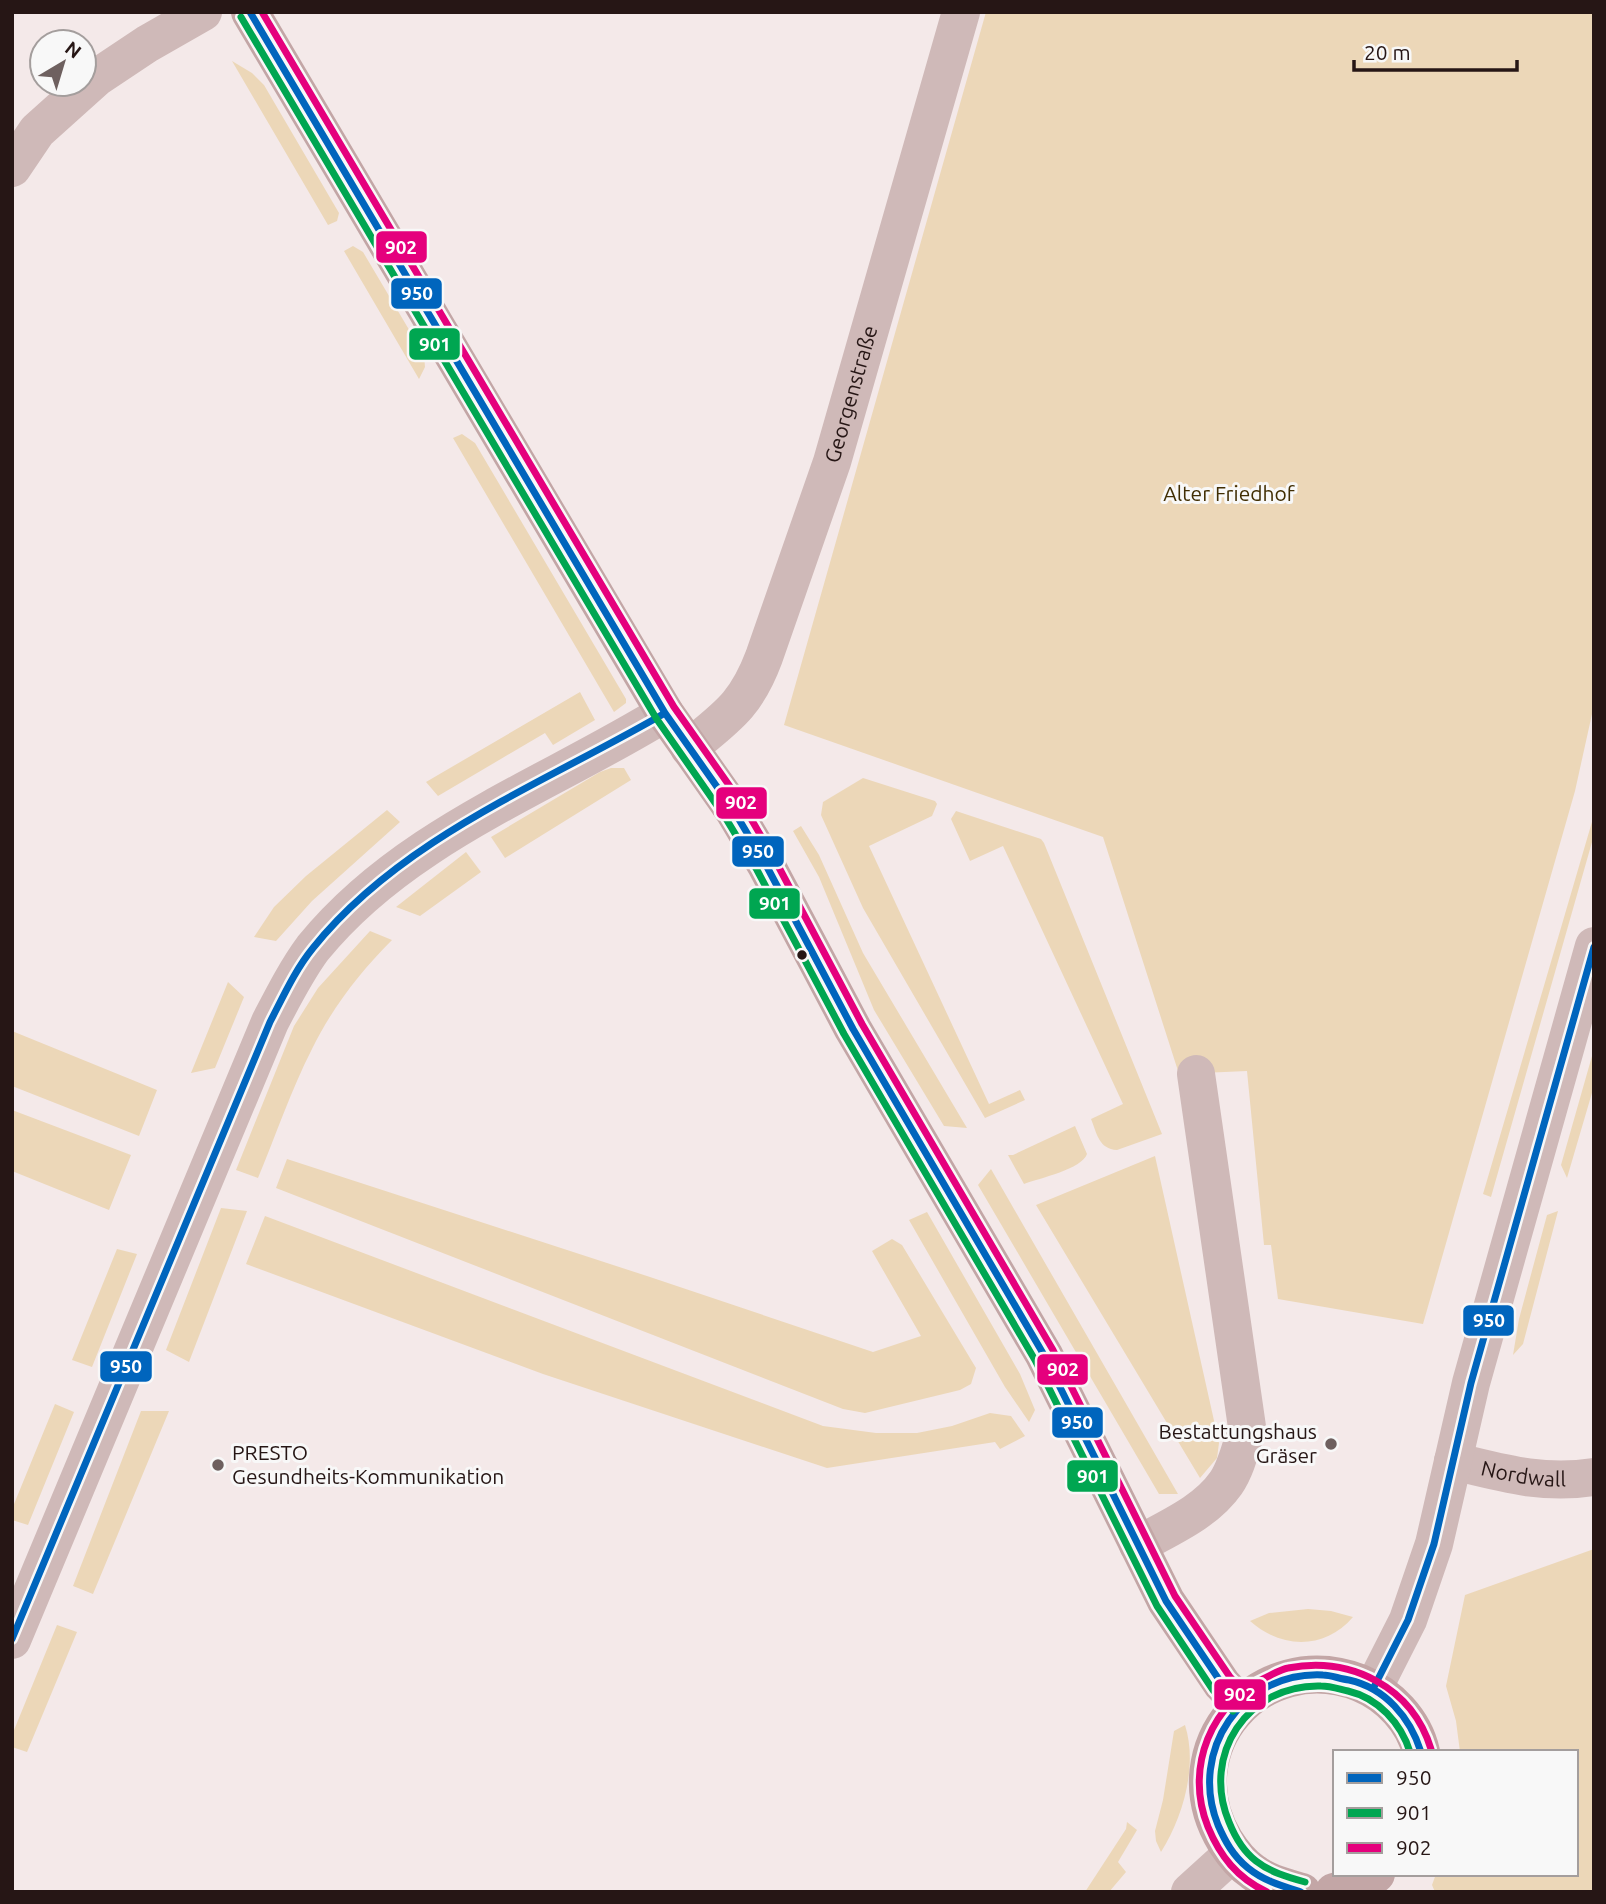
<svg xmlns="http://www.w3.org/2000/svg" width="1606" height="1904" font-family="Ubuntu,sans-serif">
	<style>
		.green { fill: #ecd7b8 }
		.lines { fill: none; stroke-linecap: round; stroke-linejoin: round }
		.minor { stroke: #cfb9b8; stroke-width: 38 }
		.major { stroke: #c3a6a6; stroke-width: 38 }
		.bus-1-casing { stroke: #f8f8f8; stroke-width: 12 }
		.bus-2-casing { stroke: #f8f8f8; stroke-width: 12 }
		.bus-3-casing { stroke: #f8f8f8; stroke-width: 12 }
		.bus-1 { stroke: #0065bd; stroke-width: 7 }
		.bus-2 { stroke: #00a651; stroke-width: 7 }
		.bus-3 { stroke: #e5007d; stroke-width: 7 }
		.bus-dot { fill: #261615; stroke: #f8f8f8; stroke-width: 2.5 }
		.poi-dot { fill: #6e605f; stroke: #f8f8f8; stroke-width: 2.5 }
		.labels { text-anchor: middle; stroke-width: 6; stroke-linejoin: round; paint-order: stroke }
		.street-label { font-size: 21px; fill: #261615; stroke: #f8f8f8 }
		.park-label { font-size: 21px; fill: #412e03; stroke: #f8f8f8 }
		.poi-label { font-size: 21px; fill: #261615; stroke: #f8f8f8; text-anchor: end }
		.line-badge { stroke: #f8f8f8; stroke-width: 2.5 }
		.badge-label { font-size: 19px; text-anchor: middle; font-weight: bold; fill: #fff }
	</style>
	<rect width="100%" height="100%" fill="#f4e9e9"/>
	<path class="green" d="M986 12H1594V705L1575 791 1423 1324 1278 1299 1271 1245H1264L1247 1071 1179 1074 1103 837 784 725Z
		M232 61 252 73 264 85 339 213 337 221 328 225Z
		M353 246 363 252 424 355 425 367 419 379 344 251Z
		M462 434 475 443 626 699V703L614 712 453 438Z
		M580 692 595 720 553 745 545 733 438 796 426 782Z
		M611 768H624L631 780 505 858 491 837 600 772Z
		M863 778 935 801 937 804 932 816 869 846 989 1104 1020 1090 1025 1100 985 1118 863 908 821 815 823 802Z
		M387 810 400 822 312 901 276 941 254 937 274 907 306 876Z
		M956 811 1041 839 1044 843 1162 1134 1117 1150C1099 1149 1097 1134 1091 1119L1123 1104 1003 846 970 861 951 819Z
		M1594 815V835L1491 1197 1483 1194Z
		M801 826 819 855 863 953 967 1128 944 1126 874 1010 819 877 793 831Z
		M466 852 481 872 420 916 396 907Z
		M370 931 392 940C360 972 332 1008 312 1049 291 1090 276 1135 258 1178L236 1170 294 1026 318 988Z
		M228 982 244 997 215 1068 191 1073Z
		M12 1031 157 1090 139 1136 12 1086Z
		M1594 1049V1086L1567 1178 1561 1165Z
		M12 1110 131 1155 109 1210 12 1171Z
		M1075 1126 1087 1154C1082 1169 1040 1178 1024 1184L1008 1155H1013Z
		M1155 1156 1219 1443 1217 1458 1200 1478 1036 1205Z
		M287 1159 650 1277 873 1352 921 1336 872 1251 892 1239 902 1245 976 1368 971 1384 960 1390 865 1413 843 1409 276 1188Z
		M991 1169 1178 1494H1159L978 1185Z
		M221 1208 247 1211 189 1362 166 1350Z
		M1558 1211 1523 1344 1513 1355 1519 1319 1547 1215Z
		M927 1212 1020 1374 1035 1410 1029 1422 1005 1387 909 1220Z
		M265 1216 823 1426 876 1433H917L952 1426 990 1413 1011 1416 1025 1436 1000 1449 995 1442 827 1468 543 1374 246 1264Z
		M117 1249 137 1254 92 1367 72 1360Z
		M55 1404 74 1412 28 1525 12 1520V1509Z
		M141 1411H169L93 1594 73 1586Z
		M1594 1549V1892H1435L1432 1885 1436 1874H1576V1752H1460L1456 1721 1446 1686 1465 1595Z
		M1308 1609 1331 1611 1353 1617C1325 1650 1281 1649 1250 1621L1269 1613Z
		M57 1625 77 1632 27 1752 12 1747V1735Z
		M1185 1725C1198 1766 1183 1817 1161 1852L1156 1841 1155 1831 1163 1800 1174 1731Z
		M1127 1822 1137 1830 1118 1862 1126 1872 1109 1892H1085L1126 1829Z"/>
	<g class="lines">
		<g class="minor">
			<path d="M12 168 37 131 96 78 147 44 203 12"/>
			<path id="s1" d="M689 748C728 716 746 705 764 657L832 462 961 12"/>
			<path id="s2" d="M1453 1461C1502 1473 1543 1485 1594 1477"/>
			<path d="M1138 1545C1168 1528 1205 1513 1226 1483 1237 1467 1241 1446 1247 1427L1196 1074"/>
			<path d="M12 1640 270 1022C283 997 296 971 313 948 404 836 545 787 665 713"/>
			<path d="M1373 1689 1408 1620 1434 1544 1471 1383 1594 946"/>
			<path d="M1190 1892 1233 1853"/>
		</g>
		<path class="major" d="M250 12 665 713 734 811 766 865 853 1029 1044 1355 1166 1601 1222 1684 1241 1704
			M1302 1892C1285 1887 1267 1883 1253 1872 1241 1864 1232 1852 1225 1841 1169 1749 1260 1644 1360 1683 1389 1695 1414 1721 1421 1752
			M1334 1892 1362 1884 1376 1874"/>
		<g class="bus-1-casing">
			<path id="bus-1" d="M250 12 665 713 734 811 766 865 853 1029 1044 1355 1166 1601 1222 1684 1241 1704
				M12 1639 270 1022C283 997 295 970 313 948 402 837 545 783 665 713
				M1373 1689 1408 1620 1434 1544 1471 1383 1594 947
				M1301 1892C1282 1886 1264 1881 1248 1868 1233 1856 1225 1841 1218 1825 1188 1751 1242 1671 1323 1675 1331 1675 1340 1679 1349 1680 1385 1688 1410 1717 1421 1752"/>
		</g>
		<g class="bus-2-casing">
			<path id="bus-2" d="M241 17 656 718 725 817 757 870 844 1034 1035 1360 1157 1606 1213 1690 1233 1711
				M1305 1882C1287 1877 1270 1872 1256 1861 1243 1851 1235 1837 1229 1822 1201 1755 1247 1684 1321 1686 1330 1686 1339 1689 1348 1691 1378 1698 1401 1723 1410 1752"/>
		</g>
		<g class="bus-3-casing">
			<path id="bus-3" d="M262 12 674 707 743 805 775 860 862 1024 1053 1350 1175 1596 1230 1677 1249 1697
				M1267 1892C1237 1878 1220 1856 1208 1827 1184 1768 1211 1701 1269 1676 1275 1673 1282 1669 1288 1668 1351 1656 1412 1687 1431 1749"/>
		</g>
		<use href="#bus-1" class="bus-1"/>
		<use href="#bus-2" class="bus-2"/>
		<use href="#bus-3" class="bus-3"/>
	</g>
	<circle class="bus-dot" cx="802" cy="955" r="6"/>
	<g class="poi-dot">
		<circle cx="1331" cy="1444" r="7"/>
		<circle cx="218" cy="1465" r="7"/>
	</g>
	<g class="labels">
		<g class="street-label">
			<text dy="7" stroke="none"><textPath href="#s1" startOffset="397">Georgenstraße</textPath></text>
			<text dy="7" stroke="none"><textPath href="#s2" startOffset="72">Nordwall</textPath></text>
		</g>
		<g class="park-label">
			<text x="1229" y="501">Alter Friedhof</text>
		</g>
		<g class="poi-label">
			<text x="1317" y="1439">Bestattungshaus<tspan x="1317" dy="24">Gräser</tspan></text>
			<text x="232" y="1460" text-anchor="start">PRESTO<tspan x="232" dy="24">Gesundheits-Kommunikation</tspan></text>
		</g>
	</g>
	<g class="line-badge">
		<rect x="375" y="230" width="53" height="34" rx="7" fill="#e5007d"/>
		<rect x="390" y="277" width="53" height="33" rx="7" fill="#0065bd"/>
		<rect x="408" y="327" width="53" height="34" rx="7" fill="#00a651"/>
		<rect x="715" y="786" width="53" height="34" rx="7" fill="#e5007d"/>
		<rect x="731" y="835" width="54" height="33" rx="7" fill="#0065bd"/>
		<rect x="748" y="887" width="53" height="33" rx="7" fill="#00a651"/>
		<rect x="1462" y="1304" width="53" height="33" rx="7" fill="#0065bd"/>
		<rect x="99" y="1350" width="54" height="33" rx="7" fill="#0065bd"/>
		<rect x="1036" y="1353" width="53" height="33" rx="7" fill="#e5007d"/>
		<rect x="1051" y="1406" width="53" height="33" rx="7" fill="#0065bd"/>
		<rect x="1066" y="1459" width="53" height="34" rx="7" fill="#00a651"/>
		<rect x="1213" y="1678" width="54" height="33" rx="7" fill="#e5007d"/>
	</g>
	<g class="badge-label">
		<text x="401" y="254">902</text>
		<text x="417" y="300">950</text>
		<text x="435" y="351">901</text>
		<text x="741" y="809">902</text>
		<text x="758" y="858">950</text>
		<text x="775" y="910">901</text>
		<text x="1489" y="1327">950</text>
		<text x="126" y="1373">950</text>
		<text x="1063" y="1376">902</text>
		<text x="1077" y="1429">950</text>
		<text x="1093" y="1483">901</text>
		<text x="1240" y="1701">902</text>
	</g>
	<rect width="1606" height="1904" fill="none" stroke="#261615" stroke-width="28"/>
	<rect x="1333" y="1750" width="245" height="126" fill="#f8f8f8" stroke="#a49e9d" stroke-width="2"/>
	<rect x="1347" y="1773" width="35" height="10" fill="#0065bd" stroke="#a49e9d" stroke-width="2"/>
	<text x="1396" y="1785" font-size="21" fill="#261615">950</text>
	<rect x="1347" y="1808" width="35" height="10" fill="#00a651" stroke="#a49e9d" stroke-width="2"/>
	<text x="1396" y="1820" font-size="21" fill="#261615">901</text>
	<rect x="1347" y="1843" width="35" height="10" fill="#e5007d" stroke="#a49e9d" stroke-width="2"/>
	<text x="1396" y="1855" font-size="21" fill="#261615">902</text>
	<g transform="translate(63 63) rotate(38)"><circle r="33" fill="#f8f8f8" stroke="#a49e9d" stroke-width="2"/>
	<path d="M0-5L12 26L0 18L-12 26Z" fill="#6e605f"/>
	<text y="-10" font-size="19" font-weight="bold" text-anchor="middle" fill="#261615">N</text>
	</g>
	<path d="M1354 60v10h163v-10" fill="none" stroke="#261615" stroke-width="3.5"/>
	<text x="1364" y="60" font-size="21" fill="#261615" stroke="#f8f8f8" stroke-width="5" paint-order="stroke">20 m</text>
</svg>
